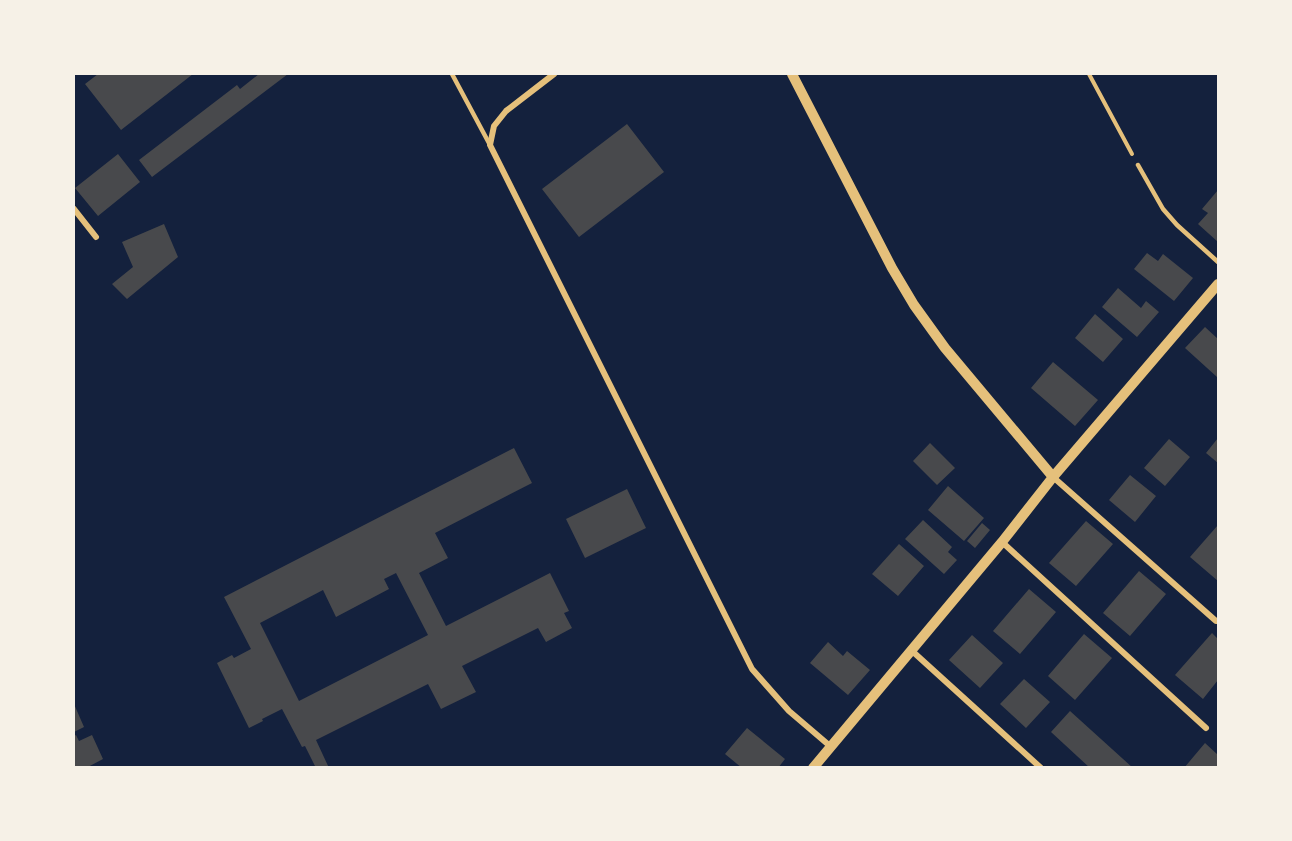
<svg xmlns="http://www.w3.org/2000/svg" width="1292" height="841" font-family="Merriweather,serif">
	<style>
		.building { fill: #48494c; fill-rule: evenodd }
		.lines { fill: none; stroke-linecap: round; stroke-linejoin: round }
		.path { stroke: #e5c07b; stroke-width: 4 }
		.service { stroke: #e5c07b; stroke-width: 4.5 }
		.minor { stroke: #e5c07b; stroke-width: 6 }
		.tertiary { stroke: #e5c07b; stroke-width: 10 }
	</style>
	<rect width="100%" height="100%" fill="#14213d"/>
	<path class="building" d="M98 74H193L121 130 85 84Z
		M259 74H288L152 177 139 160 237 85 240 89Z
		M627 124 664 172 579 237 542 189Z
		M118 154 140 182 98 216 75 188Z
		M1218 190V242L1198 224 1208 213 1202 209Z
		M164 224 178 257 127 299 112 284 133 267 122 242Z
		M1147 253 1158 261 1163 254 1193 278 1174 301 1134 269Z
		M1118 288 1141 308 1146 301 1159 312 1137 337 1102 307Z
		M1095 314 1123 339 1103 362 1075 338Z
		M1205 327 1218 339V375L1217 377 1185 348Z
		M1053 362 1098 400 1075 426 1031 388Z
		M1218 438V463L1206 453Z
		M1169 439 1190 457 1165 486 1144 468Z
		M930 443 955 468 937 485 913 461Z
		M514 448 532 483 435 533 448 558 419 573 446 626 550 573 569 611 564 613 572 628 546 642 538 628 462 666 476 692 441 709 428 684 316 740 329 768H316L305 746 302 747 282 709 262 719 263 721 249 728 217 663 232 655 234 658 251 649 224 597ZM396 573 428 635 299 701 260 623 323 590 336 617 389 589 384 579Z
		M1130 475 1156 496 1135 522 1109 500Z
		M948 486 984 518 964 541 928 510Z
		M627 489 646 528 585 558 566 519Z
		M923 520 952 547 948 552 957 560 944 574 905 539Z
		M1086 521 1113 544 1076 586 1049 563Z
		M982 523 990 530 975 548 967 541Z
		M1218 525V581L1190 557Z
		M899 544 924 566 898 596 872 574Z
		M1139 571 1166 594 1130 636 1103 613Z
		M1029 589 1056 612 1020 654 993 631Z
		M1212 633 1218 639V680L1203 699 1175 675Z
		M1084 634 1112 658 1075 700 1048 676Z
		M972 635 1003 663 980 688 949 660Z
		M828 642 843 656 847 651 870 670 848 695 810 663Z
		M1024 679 1050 702 1026 728 1000 704Z
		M74 704 84 727 74 732Z
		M1070 711 1133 768H1090L1051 732Z
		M747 728 785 759 778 768H742L725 754Z
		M76 735 79 741 92 735 103 759 86 768H74V736Z
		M1205 743 1218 755V768H1184Z"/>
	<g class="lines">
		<path class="path" d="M1089 74 1132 154"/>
		<path class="service" d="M452 74 490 145
			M1138 165 1163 209 1177 225 1218 262"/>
		<path class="minor" d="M554 74 506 111 494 126 490 145 752 669 789 711 830 746
			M74 209 96 237
			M1053 477 1216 621H1218
			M1002 542 1206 728
			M911 650 1041 768"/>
		<path class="tertiary" d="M792 74 892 268 914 305 945 348 1053 477
			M813 768 1002 542 1053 477 1218 284"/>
	</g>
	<rect width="1292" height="841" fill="none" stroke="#f6f1e7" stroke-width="150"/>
</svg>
